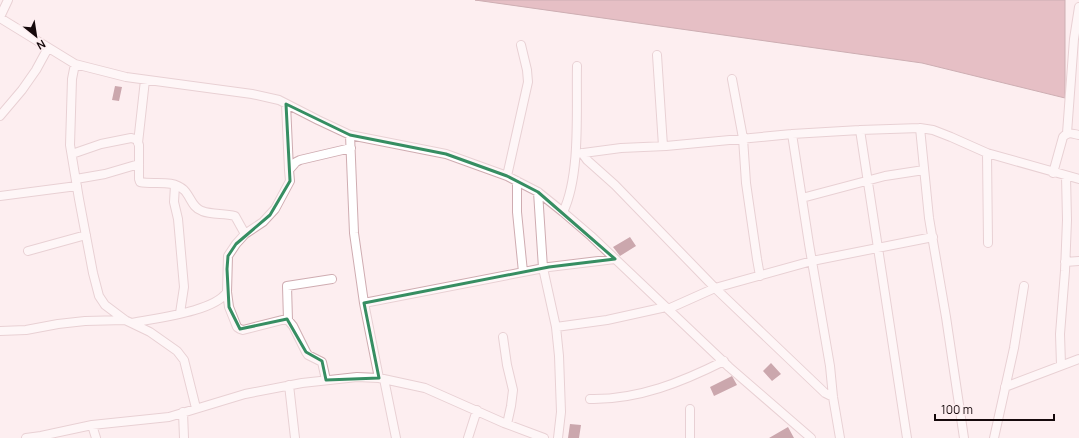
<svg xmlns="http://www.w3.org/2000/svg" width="1079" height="438" font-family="Manrope,sans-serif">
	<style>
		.water { fill: #c98590; stroke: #936068 }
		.building { fill: #8f505c }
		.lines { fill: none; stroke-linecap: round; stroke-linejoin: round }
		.street-casing { stroke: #cfacb1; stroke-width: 10 }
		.street { stroke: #fff; stroke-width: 8 }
		.marked { fill: none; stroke: #368e62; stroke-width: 3; stroke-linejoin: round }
	</style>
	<rect width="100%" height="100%" fill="#fdeef0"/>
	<path class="water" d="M475 0H1065V98L922 63Z"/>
	<path class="building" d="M115 86 122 87 119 101 112 100Z
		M630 237 636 246 620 256 613 247Z
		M771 363 781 374 772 381 763 371Z
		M732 376 737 385 714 396 710 387Z
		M570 424 581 425 579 438H568Z
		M788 427 794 438H769Z"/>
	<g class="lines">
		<g class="street-casing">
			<path id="street" d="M0 17 8 0
				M0 18 75 64 126 77 252 94 279 100 318 120 350 135 446 154 507 176 538 192 563 212 591 236 729 367 811 438
				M657 55 663 146
				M75 64 72 79 70 145 79 199 93 273 99 296 105 305 125 320 150 332 177 351 184 360 196 408
				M732 79 743 138 746 183 757 259 760 276
				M286 104 289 170
				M0 116 22 90 36 70 48 48
				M920 128 929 218 946 317 964 438
				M860 130 907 438
				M1067 133 1074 39 1079 7
				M792 134 809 244 830 366 833 397 840 438
				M350 135 354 233 364 303 379 378
				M138 143 145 80
				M582 153 587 160 615 185 715 288 825 393 833 397
				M987 153 988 243
				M72 154 101 144 131 138C136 139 138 140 139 145V179L140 182C154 185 172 179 184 190 191 197 192 208 202 211 212 215 224 213 235 216L245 234
				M576 154 621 148 666 146 792 134 860 130 920 128 933 130 951 137 987 153 1079 179
				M1053 173 1063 137C1068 131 1073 134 1079 135
				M507 176 528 82 527 70 521 45
				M76 179 105 174 139 164
				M517 181V212L523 272
				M175 185 174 202 178 219 184 287 180 313
				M538 192 543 268 556 327 559 356 561 412 558 438
				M0 196 77 186
				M802 198 885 176 924 170
				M563 212C581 175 576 108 577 66
				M28 251 86 235
				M1065 262 1079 261
				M364 303 549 267 615 259
				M668 309 715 288 812 261 933 237
				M288 320 287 286 332 279
				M132 323C155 318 214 312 227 292
				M556 327 607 320 666 307
				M0 331 26 330 58 324 85 321 125 320
				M503 337 507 365 513 390 511 406 507 424
				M1061 365 1060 334 1065 271 1067 220 1066 176
				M384 379 396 438
				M326 380 322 362 308 355 306 352 293 326 288 320H282L243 330 240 329 237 327 229 307 227 292 228 256 236 244 245 234 263 222 275 209 290 181 289 170 296 162 300 160 351 148
				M289 385 295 438
				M1005 387 1079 359
				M590 399C638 400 682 382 724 361
				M690 409V438
				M183 412 184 438
				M92 425 96 438
				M26 438 41 436 92 425 169 417 245 394 302 383 357 377 379 378 425 388 504 423 544 438
				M468 438 477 410
				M994 438 1014 348 1024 286"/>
		</g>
		<use href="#street" class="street"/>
	</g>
	<path d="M0 0H1079V438H0ZM286 104 350 135 446 154 507 176 538 192 615 259 549 267 364 303 379 378 326 380 322 361 306 352 287 319 240 329 229 307 227 269 228 256 236 244 270 215 290 181Z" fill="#fdeef0" fill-opacity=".55" fill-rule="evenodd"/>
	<path class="marked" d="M286 104 350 135 446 154 507 176 538 192 615 259 549 267 364 303 379 378 326 380 322 361 306 352 287 319 240 329 229 307 227 269 228 256 236 244 270 215 290 181Z"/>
	<g transform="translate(36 36) rotate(150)" stroke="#fdeef0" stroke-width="3" paint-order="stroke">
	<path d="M0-3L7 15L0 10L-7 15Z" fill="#15090b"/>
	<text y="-6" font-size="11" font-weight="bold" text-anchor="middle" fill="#15090b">N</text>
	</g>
	<path d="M935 414v6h119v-6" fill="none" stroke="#15090b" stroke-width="2"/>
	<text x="941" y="414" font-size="12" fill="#15090b" stroke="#fdeef0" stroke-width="3" paint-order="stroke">100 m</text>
</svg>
